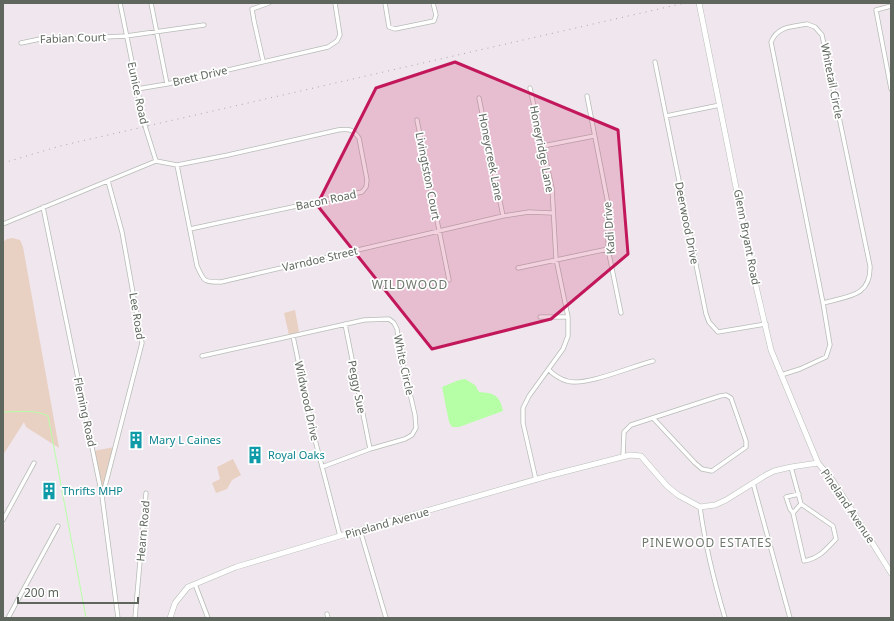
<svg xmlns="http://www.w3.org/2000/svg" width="894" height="621" font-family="'Noto Sans',sans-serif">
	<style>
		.green { fill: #e8d0c2 }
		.water { fill: #b7ffa7 }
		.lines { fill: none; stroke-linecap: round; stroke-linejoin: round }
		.stream { stroke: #b7ffa7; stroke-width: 1 }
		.street-casing { stroke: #b6bdb6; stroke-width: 5 }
		.secondary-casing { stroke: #b7c0b7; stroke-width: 6 }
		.street { stroke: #fff; stroke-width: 3.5 }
		.secondary { stroke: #fff; stroke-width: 5 }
		.rail { stroke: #a5a8a5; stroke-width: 1; stroke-dasharray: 1 5; stroke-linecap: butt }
		.marked { fill: #c2185b; fill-opacity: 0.2; stroke: #c2185b; stroke-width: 3; stroke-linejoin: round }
		.labels { text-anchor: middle; stroke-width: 3.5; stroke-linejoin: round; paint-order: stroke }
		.street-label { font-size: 11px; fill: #5e665d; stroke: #fff }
		.culture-label { font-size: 11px; fill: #0d838f; stroke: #fff; text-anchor: start }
		.neighbourhood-label { font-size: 12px; letter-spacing: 1px; fill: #70786e; stroke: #fff }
	</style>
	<rect width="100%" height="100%" fill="#f0e6ee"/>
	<path class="green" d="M12 238 20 240 23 247 59 448 26 427 24 422 3 455V242L7 239Z
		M295 310 299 332 289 335 284 313Z
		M115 447 104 489H101L93 451Z
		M233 459 241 475 232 480 227 489 216 493 212 483 220 479 217 467Z"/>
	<path class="water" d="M465 379 475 385 479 392C495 393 500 396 503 411L459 427H452L449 422 442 387 459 380Z"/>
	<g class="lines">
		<path class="stream" d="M3 412C17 412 35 409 48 416L86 618"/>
		<g class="street-casing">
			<path id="street" d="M120 3 145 126 156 161
				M151 3 167 84
				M385 3 389 27 395 29 434 21 436 15 433 3
				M891 6 876 10 891 89
				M807 24 815 27 822 35 870 266C871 297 848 296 823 303L771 42C778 26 791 27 807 24Z
				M21 43 45 38 63 39 126 36 204 25
				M263 61 254 21 252 9 269 3
				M655 62 706 314 709 322 718 332 766 324
				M530 88 552 188 556 259 568 317V336L563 349 529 396 523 408V423L536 480
				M137 89 167 84 328 47 337 41 340 35 335 3
				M587 96 608 204V249L621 313
				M479 98 503 216
				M666 116 720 105
				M417 120 449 280
				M543 146 594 136
				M156 161 177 165 228 155 338 130C349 129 352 128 359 138L367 180 366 187 362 192 190 229
				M177 165 197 266C204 282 204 282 221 282L503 216 529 212 552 213
				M43 207 102 496 118 618
				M3 224 156 161
				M518 268 608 249
				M540 317H568
				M345 324 370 449
				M293 336 312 428 340 536
				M202 356 364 320 389 319 394 323 397 329 399 346 415 415 416 428 412 435 405 439 370 449 322 467
				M549 370C553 374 560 379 567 381 585 387 632 366 653 361
				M781 375 800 369 826 357 830 345 823 303
				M623 456 624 432 631 425 720 396 726 395 731 398 746 441V447L712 471 702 469 695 463 653 418
				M791 467 801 504 793 513 804 561C820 558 825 550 836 539L833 526 801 504
				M753 483 790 618
				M103 494 142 343 122 232 108 181
				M700 507C705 545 714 581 725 618
				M793 513 790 509 786 497 799 494
				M3 520 34 463
				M360 530 386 618
				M195 584 208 618
				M327 614 328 618
				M8 618 58 526
				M135 618 146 493"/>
		</g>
		<g class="secondary-casing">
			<path id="secondary" d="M699 3 755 282 771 350 818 463 833 481 855 515 891 573
				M170 618 175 603 188 587 236 567 360 530 548 476 630 455 641 456 667 486 678 495 700 507 715 505 726 500 766 475 774 471 791 467 818 463"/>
		</g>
		<use href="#street" class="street"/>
		<use href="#secondary" class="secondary"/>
		<path class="rail" d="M3 163 60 146 685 3"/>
	</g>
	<path class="marked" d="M455 62 618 130 628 254 551 319 432 349 317 205 376 88Z"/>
	<defs>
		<g id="building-bare" transform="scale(1.38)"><path d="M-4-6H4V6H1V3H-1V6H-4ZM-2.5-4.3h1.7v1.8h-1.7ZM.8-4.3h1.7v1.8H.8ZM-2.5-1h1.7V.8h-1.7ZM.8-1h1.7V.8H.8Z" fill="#0f9aa8" stroke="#fff" stroke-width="2.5" paint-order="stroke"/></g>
	</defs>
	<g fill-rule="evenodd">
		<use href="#building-bare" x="136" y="440"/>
		<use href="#building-bare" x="255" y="455"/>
		<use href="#building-bare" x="49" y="491"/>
	</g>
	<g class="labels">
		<g class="street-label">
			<text transform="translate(73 38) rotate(-2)" y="4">Fabian Court</text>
			<text transform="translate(200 76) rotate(-13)" y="4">Brett Drive</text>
			<text transform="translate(832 81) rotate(79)" y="4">Whitetail Circle</text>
			<text transform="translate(138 93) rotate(78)" y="4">Eunice Road</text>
			<text transform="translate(542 149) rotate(79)" y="4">Honeyridge Lane</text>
			<text transform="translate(491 157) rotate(79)" y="4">Honeycreek Lane</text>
			<text transform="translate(428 176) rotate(79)" y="4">Livingtston Court</text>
			<text transform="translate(326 200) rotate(-12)" y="4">Bacon Road</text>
			<text transform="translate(687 223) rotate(79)" y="4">Deerwood Drive</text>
			<text transform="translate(609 228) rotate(-94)" y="4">Kadi Drive</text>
			<text transform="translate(747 237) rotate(79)" y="4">Glenn Bryant Road</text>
			<text transform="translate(320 259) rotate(-13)" y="4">Varndoe Street</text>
			<text transform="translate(137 316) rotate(81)" y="4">Lee Road</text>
			<text transform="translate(404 365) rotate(78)" y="4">White Circle</text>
			<text transform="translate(357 387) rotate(79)" y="4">Peggy Sue</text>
			<text transform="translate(307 401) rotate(78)" y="4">Wildwood Drive</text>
			<text transform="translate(85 412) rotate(78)" y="4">Fleming Road</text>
			<text transform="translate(848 506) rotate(56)" y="4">Pineland Avenue</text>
			<text transform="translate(387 523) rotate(-16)" y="4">Pineland Avenue</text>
			<text transform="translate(143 531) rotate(-85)" y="4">Hearn Road</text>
		</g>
		<g class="culture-label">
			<text x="149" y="444">Mary L Caines</text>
			<text x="268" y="459">Royal Oaks</text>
			<text x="62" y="495">Thrifts MHP</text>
		</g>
		<g class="neighbourhood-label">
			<text x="410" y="289">WILDWOOD</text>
			<text x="707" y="547">PINEWOOD ESTATES</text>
		</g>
	</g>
	<rect width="894" height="621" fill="none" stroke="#5e665d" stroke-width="8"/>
	<path d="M18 597v6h120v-6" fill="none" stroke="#5e665d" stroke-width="2"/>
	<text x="24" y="597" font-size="12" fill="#5e665d" stroke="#ffffff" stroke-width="3" paint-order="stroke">200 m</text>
</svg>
